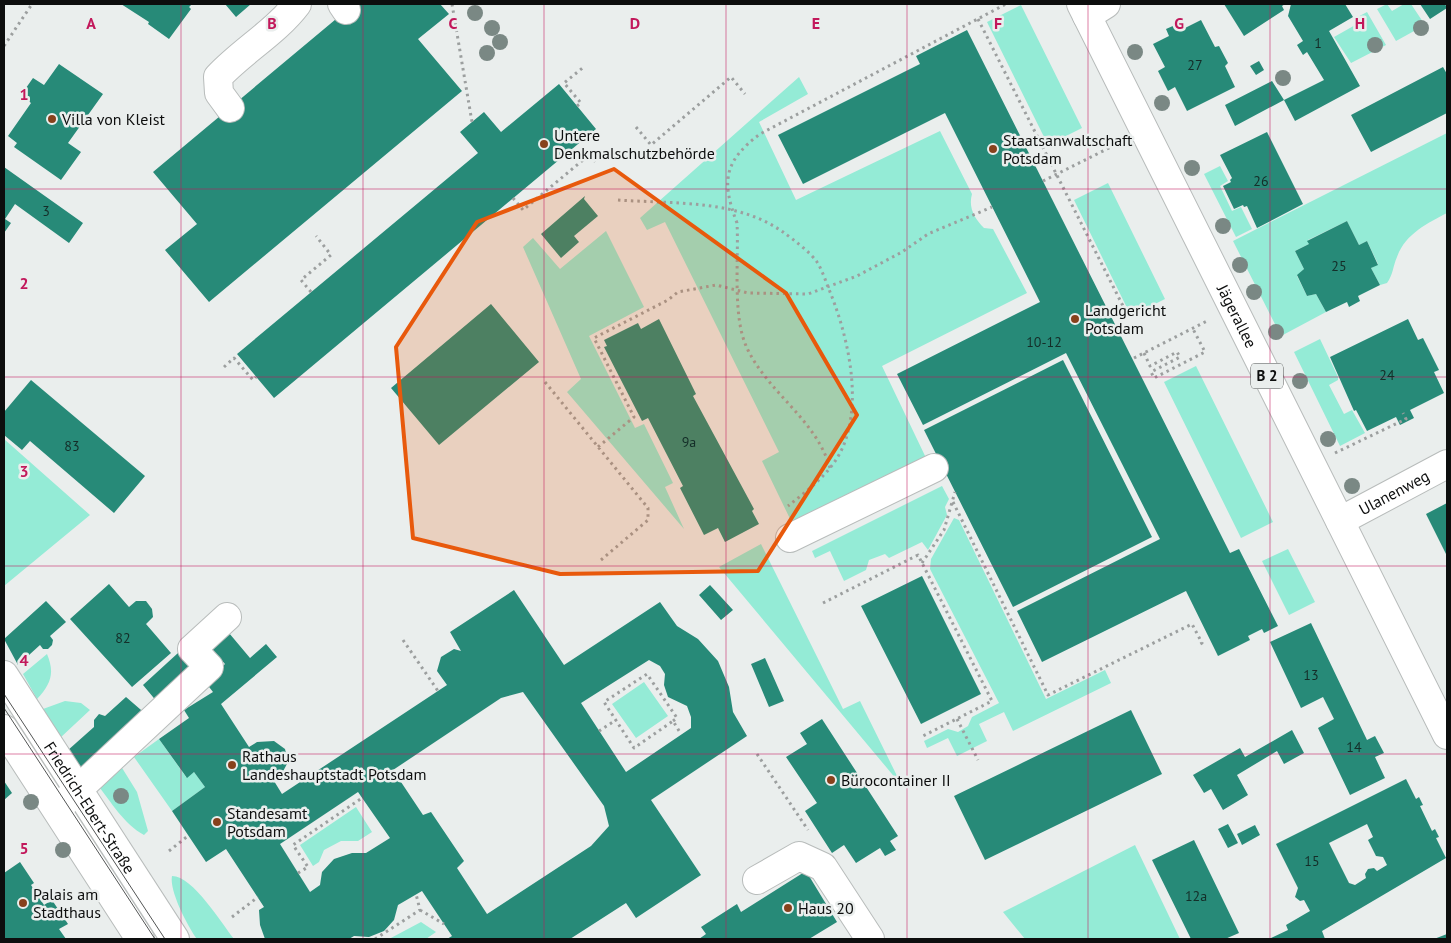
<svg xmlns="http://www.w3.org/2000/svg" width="1451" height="943" font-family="'PT Sans',sans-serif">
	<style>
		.green { fill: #94ebd6 }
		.building { fill: #278a78; fill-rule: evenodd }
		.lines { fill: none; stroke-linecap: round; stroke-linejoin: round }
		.minor-casing { stroke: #b8bcbb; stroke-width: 30 }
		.major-casing { stroke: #b8bcbb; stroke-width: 30 }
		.path { stroke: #9c9f9f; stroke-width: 3; stroke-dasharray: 2.5 4; stroke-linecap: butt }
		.minor { stroke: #fff; stroke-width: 28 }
		.major { stroke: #fff; stroke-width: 28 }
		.tram { stroke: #535555; stroke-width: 1 }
		.tree { fill: #7a8884 }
		.marked { fill: #e8590c; fill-opacity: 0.2; stroke: #e8590c; stroke-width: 4; stroke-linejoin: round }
		.grid { fill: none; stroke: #c2185b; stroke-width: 1; stroke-opacity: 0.55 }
		.poi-dot { fill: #87411c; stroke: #eaeeed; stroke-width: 2 }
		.labels { text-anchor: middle; stroke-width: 5; stroke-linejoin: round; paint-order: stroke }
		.number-label { font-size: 14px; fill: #142d28 }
		.shield { fill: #eaeeed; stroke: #4f5151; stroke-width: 1 }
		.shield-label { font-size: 15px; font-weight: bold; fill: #0d0e0e }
		.poi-label { font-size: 16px; fill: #0d0e0e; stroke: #eaeeed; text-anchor: start }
		.street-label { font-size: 16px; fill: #0d0e0e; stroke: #eaeeed }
		.grid-label { font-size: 16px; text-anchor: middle; font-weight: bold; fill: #c2185b; stroke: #eaeeed; stroke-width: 5; stroke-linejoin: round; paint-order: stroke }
	</style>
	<rect width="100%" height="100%" fill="#eaeeed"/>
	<path class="green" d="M1387 4 1392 11 1404 4H1411L1425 25 1396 41 1377 9Z
		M1021 5 1082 128 1048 145 987 22Z
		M1367 12 1386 45 1351 63 1334 37 1357 24 1354 19Z
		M799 77 808 94 759 122 796 200 940 131 972 194C968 208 975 219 984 228L993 229 1027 293 882 366 927 460 794 527 762 461 779 452 665 222 647 230 640 218Z
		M1447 133V213C1428 223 1405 234 1397 257 1393 266 1393 275 1387 283L1380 285 1371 268 1378 264 1367 241 1359 245 1347 221 1308 240 1309 244 1295 251 1304 269 1297 276 1307 296 1316 294 1326 312 1281 336 1233 241Z
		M1220 166 1228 181 1220 186 1232 211 1241 207 1252 229 1236 237 1204 174Z
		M1108 183 1165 299 1131 316 1074 200Z
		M606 231 644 307 589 336 635 428 644 424 673 483 665 487 684 529 567 392 581 379 523 247 533 238 560 269Z
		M1320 339 1338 377V380L1329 385 1344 414 1352 410 1365 433 1340 446 1294 352Z
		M1196 366 1273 522 1241 538 1164 382Z
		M4 439 90 515 4 586Z
		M942 486 949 499 945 507 947 515 928 550 922 542 889 558 885 554 869 560 866 570 844 581 830 551 815 558 812 551Z
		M954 518 959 520 1046 699 1105 670 1111 683 1013 731 1004 712 979 724 987 741 957 756 948 738 927 748 924 741 948 729 958 732 968 726 972 717 999 703 930 569 931 559Z
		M761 544 843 709 860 701 902 786 719 567Z
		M1288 549 1315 602 1289 615 1262 561Z
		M47 654C55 673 51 684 37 699L23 674Z
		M644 682 668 716 636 738 612 704Z
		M65 701 81 703 90 710 60 738 43 709Z
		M159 739 186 777 194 772 205 787 172 811 134 757Z
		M119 763 137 792 148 831 144 835C124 824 111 802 97 784Z
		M356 807 372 832 358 841H341L324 850 319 862 313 866 300 845Z
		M1135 845 1180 939H1025L1003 912Z
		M172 876C193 876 222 924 234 939H197C188 927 169 891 172 876Z
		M421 922 436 932 426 939H389Z"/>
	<path class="building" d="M121 4H192L189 7 191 9 169 39 148 24 149 22Z
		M225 4H251L236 17Z
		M354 4H440L449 14 418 39 462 91 209 302 165 250 197 224 153 172Z
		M1224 4H1285L1282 6 1284 10 1244 36Z
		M1291 4H1345L1353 17 1329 31 1360 86 1295 121 1284 100 1235 126 1225 105 1272 81 1284 100 1324 80 1307 52 1303 55 1297 45 1303 41 1288 16Z
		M1420 4H1445L1447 8 1430 19Z
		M1201 20 1215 47 1219 46 1228 63 1225 66 1235 87 1187 111 1175 87 1168 91 1158 71 1165 67 1153 44 1169 36 1166 29 1182 22 1185 28Z
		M967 30 1230 553 1239 549 1278 626 1264 633 1262 629 1248 636 1250 640 1218 656 1186 591 1042 662 1017 611 1160 539 1066 353 923 425 897 374 1040 302 945 113 803 184 778 135 920 64 916 56Z
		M1259 61 1264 70 1256 75 1250 66Z
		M59 64 103 94 68 143 81 152 61 180 14 147 17 143 8 136 31 103 21 95 33 78 44 85Z
		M1443 67 1447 74V113L1371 152 1351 115Z
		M559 84 596 129 274 398 237 354 478 153 460 132 484 112 501 132Z
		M1267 132 1303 204 1257 228 1247 206 1244 207 1243 205 1234 209 1223 186 1231 182 1230 180 1232 178 1220 155Z
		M4 167 83 223 69 243 15 204 5 219 11 223 4 233Z
		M585 196 584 199 598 216 574 236 579 242 561 258 541 234Z
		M1347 221 1359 245 1367 241 1378 265 1371 268 1380 285 1358 296 1360 301 1349 307 1347 302 1326 312 1316 294 1307 296 1297 275 1304 269 1295 251 1309 244 1307 241Z
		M491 304 539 362 439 445 391 388Z
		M659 319 696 394 693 396 754 509 752 511 759 524 725 542 718 528 704 535 680 488 683 486 648 418 642 421 604 347 607 346 604 340 638 323 641 329Z
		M1408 319 1418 340 1423 338 1439 370 1434 372 1444 393 1410 410 1414 418 1400 425 1396 417 1367 431 1356 410 1354 411 1330 357Z
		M1063 360 1152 537 1013 607 924 430Z
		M31 380 145 476 114 513 30 441 22 450 4 435V412Z
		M1447 503V556L1426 514Z
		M922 576 981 694 921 724 861 606Z
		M109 584 129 607 136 601H146L152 609 153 617 146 624 171 653 132 687 70 619Z
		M710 585 733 610 721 620 699 595Z
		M514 590 564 665 660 602 677 626 698 639 718 661 729 687 733 712 747 736 651 800 701 875 636 918 626 903 570 939H447L452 936 422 891 398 905 394 920 384 931 369 937 354 936 349 939H265L260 925 259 910 264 907 226 849 206 862 172 811 205 787 194 772 187 778 159 739 189 718 184 710 213 692 206 683 225 664 211 648 229 633 250 658 266 644 277 657 221 704 249 747 257 742 274 741 285 749 288 762 280 777 274 781 282 794 447 685 437 671 441 657 454 649 461 651 450 632ZM649 660 660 666 665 674 664 685 668 697 687 706 691 717V728L626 772 581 703ZM523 692 604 806 609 826 591 846 487 914 457 868 464 861 431 812 423 815 393 770 501 698ZM358 792 390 838 366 853H352L334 859 322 872 320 885 310 892 280 844Z
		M46 601 66 622 50 636 53 640 52 645 48 649H43L40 645 18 665 4 639Z
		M1311 623 1367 740 1375 736 1384 753 1375 757 1385 778 1350 795 1318 728 1334 719 1323 697 1301 708 1270 642Z
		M178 653 193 670 158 703 143 685Z
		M765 658 784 701 769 707 751 664Z
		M126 697 148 716 83 776 67 751 94 727V720L99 714 105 716Z
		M1131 710 1162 774 985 860 954 796Z
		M822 719 898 836 890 841 896 850 885 856 880 848 856 863 844 845 832 853 805 811 817 803 786 757 807 744 800 733Z
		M1292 730 1304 753 1284 764 1277 751 1237 775 1248 795 1223 810 1211 789 1204 793 1193 775 1240 748 1245 757Z
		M1406 779 1416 799 1419 797 1423 805 1420 806 1432 831 1435 829 1439 837 1436 838 1446 858 1322 931 1325 939H1269L1288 930 1286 925 1310 911 1304 900 1300 901 1295 897 1298 888 1276 844ZM1367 824 1373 837 1368 840 1376 856 1383 857 1387 865 1377 871 1374 868 1368 869 1365 874 1366 878 1355 885 1349 883 1329 843Z
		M4 781 12 793 4 800Z
		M1228 824 1238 843 1228 848 1218 829Z
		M1255 825 1260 835 1242 845 1237 834Z
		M1194 840 1239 933 1225 939H1191L1152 860Z
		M20 862 34 883 31 885 44 905 52 900 68 924 59 929 66 939H4V873Z
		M806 871 837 922 809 939H699L706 934 701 927 737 904 741 912Z
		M1447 934V939H1434Z"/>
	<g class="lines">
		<g class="minor-casing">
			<g id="minor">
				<path d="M342 4 346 10"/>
				<path d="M1087 16 1106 4"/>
				<path d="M230 108 219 93 218 77C242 51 276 32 297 4"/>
				<path id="s1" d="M1340 521 1447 464"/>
				<path d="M790 538 934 468"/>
				<path id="s2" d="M4 675 175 939"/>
				<path d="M4 729 140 939"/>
				<path d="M57 809 209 667 192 649 227 617"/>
				<path d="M757 880 799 856 823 867 870 939"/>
			</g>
		</g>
		<g class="major-casing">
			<g id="major">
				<path id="s3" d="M1081 4 1447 735"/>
			</g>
		</g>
		<path class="path" d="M452 4 472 122
			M978 19 1127 314
			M4 46 32 4
			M577 106 581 103 564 83 585 66
			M636 127 651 145 731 77 745 94
			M1043 181 1119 143
			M513 198 523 210 589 155 595 162
			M618 200C674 204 736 199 783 232 794 240 810 252 817 262 822 270 825 279 828 287 847 332 864 401 842 449 831 473 808 490 788 506
			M311 292 301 280 331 255 316 236
			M1144 353 1150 366 1177 352 1180 357 1151 372 1154 378 1205 352 1193 329
			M1134 358 1209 320
			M224 367 234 358 253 380 256 377
			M545 382 648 508V520L601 560
			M598 447 634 417 594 338 668 300 678 292 716 285 748 293 808 294 857 276 902 252 928 234 992 207
			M1335 453 1406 419 1403 413
			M830 468C816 419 768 393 747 348 732 317 739 259 737 223 721 181 724 161 760 134L1006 4
			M953 502 1048 695 1192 624 1202 643 1197 646
			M922 563 944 530 955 492
			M823 603 918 555 992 701 923 736
			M403 640 438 691
			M957 719 978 760
			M673 721 677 718 647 674 604 702 634 748 673 721 681 734
			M599 731 616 720
			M757 754 808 830
			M169 851 189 835
			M298 873 308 867 293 845 362 798
			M420 910 444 924
			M232 917 258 897
			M375 939 420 910 416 894"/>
		<use href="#minor" class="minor"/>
		<use href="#major" class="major"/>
		<path class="tram" d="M4 694 165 939
			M4 708 155 939"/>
	</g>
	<g class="tree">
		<circle cx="475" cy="13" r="8"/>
		<circle cx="492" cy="28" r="8"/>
		<circle cx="1421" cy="28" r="8"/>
		<circle cx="500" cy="42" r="8"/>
		<circle cx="1375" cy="45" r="8"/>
		<circle cx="1135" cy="52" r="8"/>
		<circle cx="487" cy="53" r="8"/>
		<circle cx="1283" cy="78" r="8"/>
		<circle cx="1162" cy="103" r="8"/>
		<circle cx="1192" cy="168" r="8"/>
		<circle cx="1223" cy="226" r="8"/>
		<circle cx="1240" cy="265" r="8"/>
		<circle cx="1254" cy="292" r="8"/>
		<circle cx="1276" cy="332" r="8"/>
		<circle cx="1300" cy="381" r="8"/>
		<circle cx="1328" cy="439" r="8"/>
		<circle cx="1352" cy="486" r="8"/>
		<circle cx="121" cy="796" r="8"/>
		<circle cx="31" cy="802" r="8"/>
		<circle cx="63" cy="850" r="8"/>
	</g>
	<path class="marked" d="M614 169 786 293 857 415 758 571 560 574 413 538 396 347 477 222Z"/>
	<path class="grid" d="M181 4V939M363 4V939M544 4V939M726 4V939M907 4V939M1088 4V939M1270 4V939M4 189H1447M4 377H1447M4 566H1447M4 754H1447"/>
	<g class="poi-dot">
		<circle cx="52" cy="119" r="5"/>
		<circle cx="544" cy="144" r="5"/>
		<circle cx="993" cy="149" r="5"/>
		<circle cx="1075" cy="319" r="5"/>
		<circle cx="232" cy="765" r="5"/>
		<circle cx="831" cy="780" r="5"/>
		<circle cx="217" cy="822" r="5"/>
		<circle cx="23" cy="903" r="5"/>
		<circle cx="788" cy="908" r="5"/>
	</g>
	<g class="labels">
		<g class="number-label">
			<text x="1318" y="48">1</text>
			<text x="1195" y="70">27</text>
			<text x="1261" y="186">26</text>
			<text x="46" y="216">3</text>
			<text x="1339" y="271">25</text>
			<text x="1044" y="347">10-12</text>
			<text x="1387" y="380">24</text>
			<text x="689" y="447">9a</text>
			<text x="72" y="451">83</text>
			<text x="123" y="643">82</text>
			<text x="1311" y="680">13</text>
			<text x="1354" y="752">14</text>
			<text x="1312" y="866">15</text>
			<text x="1196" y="901">12a</text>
		</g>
		<rect class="shield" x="1251" y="363.5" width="32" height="25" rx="4"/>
		<g class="shield-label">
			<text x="1267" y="381">B 2</text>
		</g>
		<g class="poi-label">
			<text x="62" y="125">Villa von Kleist</text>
			<text x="554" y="141">Untere<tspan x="554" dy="18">Denkmalschutzbehörde</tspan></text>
			<text x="1003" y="146">Staatsanwaltschaft<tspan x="1003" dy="18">Potsdam</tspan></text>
			<text x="1085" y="316">Landgericht<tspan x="1085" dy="18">Potsdam</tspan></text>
			<text x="242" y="762">Rathaus<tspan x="242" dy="18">Landeshauptstadt Potsdam</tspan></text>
			<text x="841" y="786">Bürocontainer II</text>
			<text x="227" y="819">Standesamt<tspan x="227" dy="18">Potsdam</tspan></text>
			<text x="33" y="900">Palais am<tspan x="33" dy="18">Stadthaus</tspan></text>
			<text x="798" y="914">Haus 20</text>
		</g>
		<g class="street-label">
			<text dy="6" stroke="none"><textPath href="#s3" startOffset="349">Jägerallee</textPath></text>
			<text dy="6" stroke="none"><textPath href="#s1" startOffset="61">Ulanenweg</textPath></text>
			<text dy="6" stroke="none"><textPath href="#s2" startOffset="158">Friedrich-Ebert-Straße</textPath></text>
		</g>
	</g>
	<g class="grid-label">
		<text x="91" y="29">A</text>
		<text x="272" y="29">B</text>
		<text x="453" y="29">C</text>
		<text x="635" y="29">D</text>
		<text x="816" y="29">E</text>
		<text x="998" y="29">F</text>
		<text x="1179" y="29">G</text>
		<text x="1360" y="29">H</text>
		<text x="24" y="100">1</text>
		<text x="24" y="289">2</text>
		<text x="24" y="477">3</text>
		<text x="24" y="666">4</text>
		<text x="24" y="854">5</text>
	</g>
	<rect width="1451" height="943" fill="none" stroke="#0d0e0e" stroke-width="10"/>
</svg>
